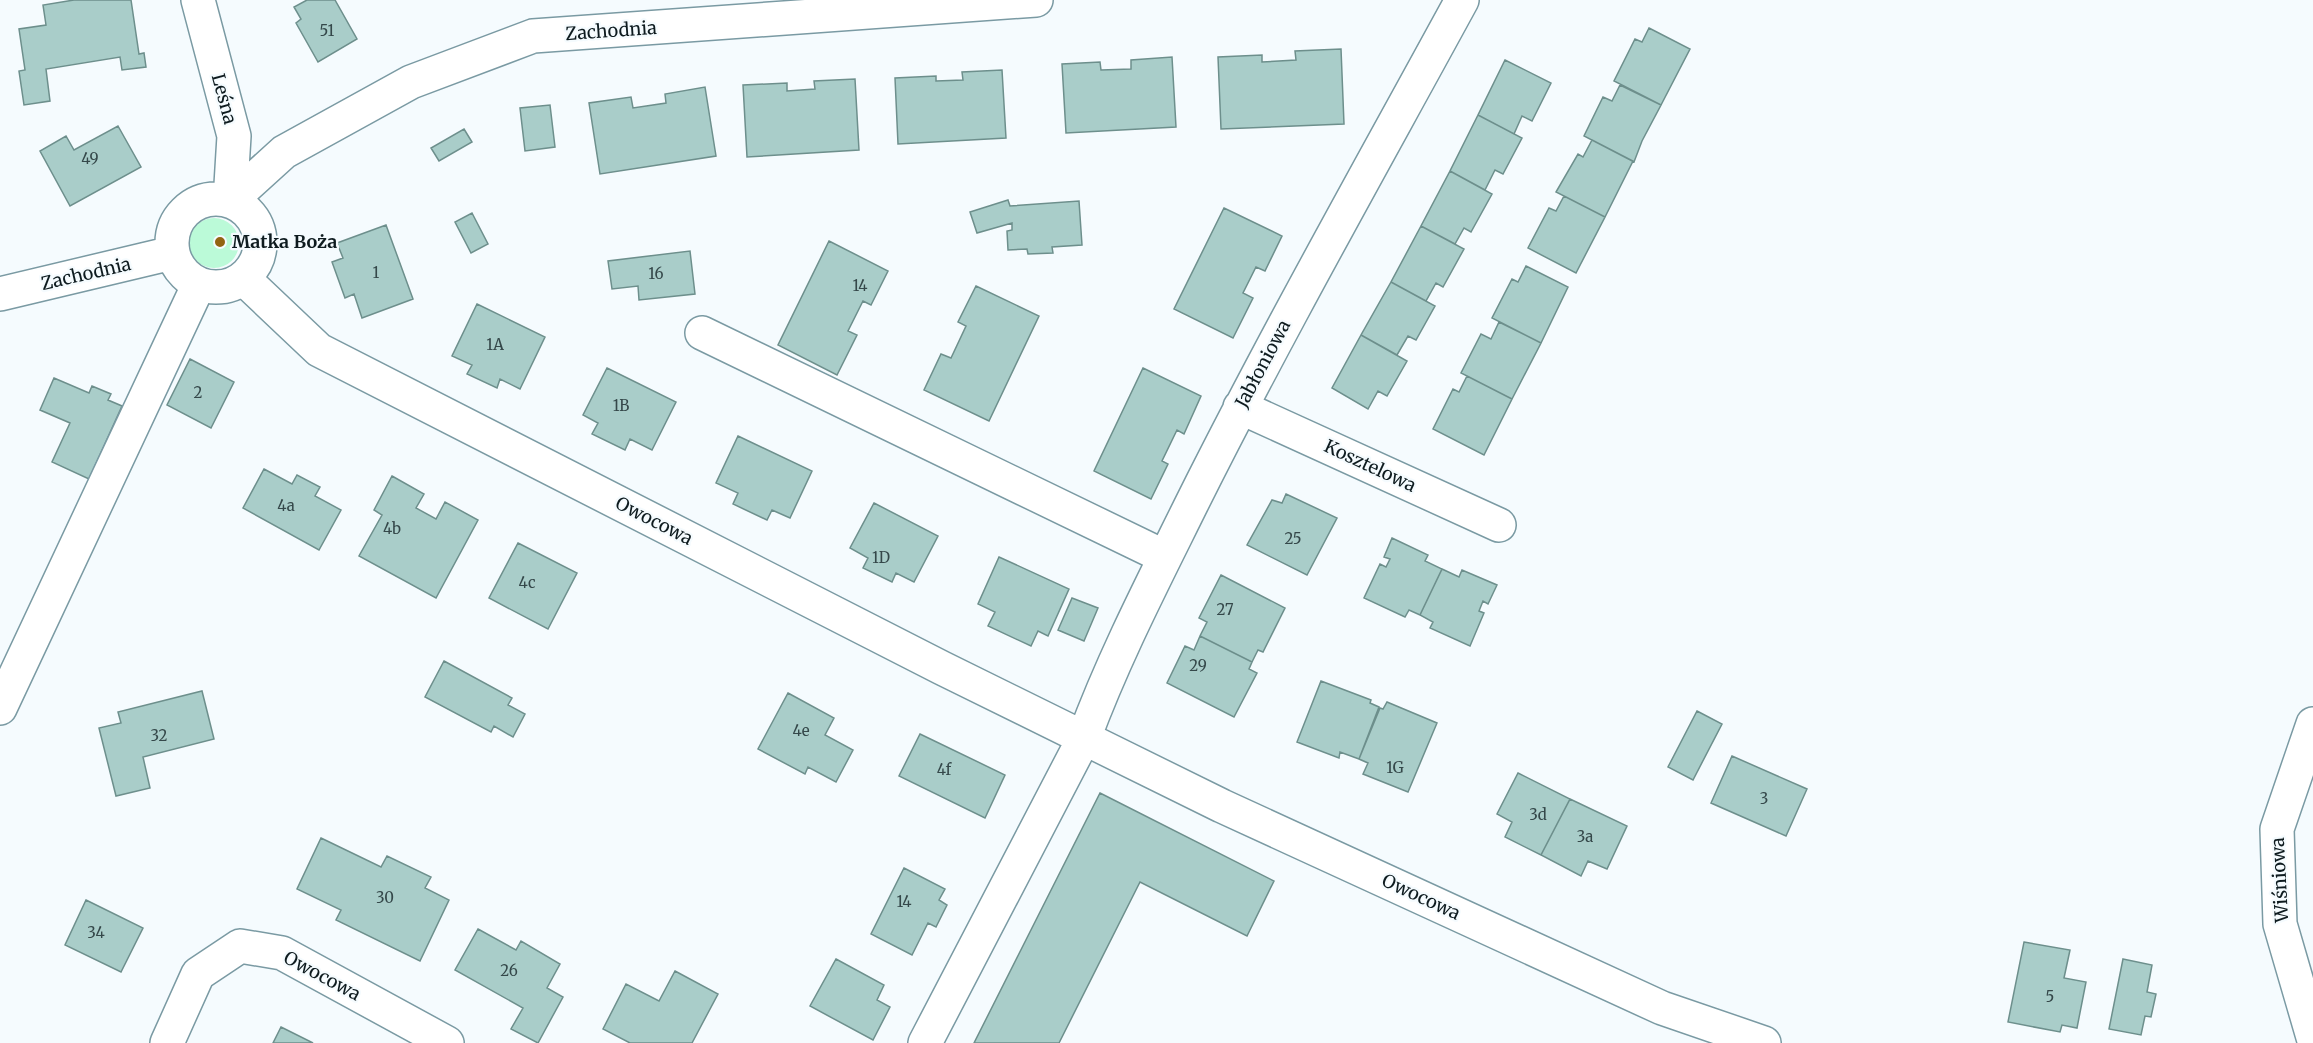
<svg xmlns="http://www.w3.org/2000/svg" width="2313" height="1043" font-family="Merriweather,serif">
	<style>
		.green { fill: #bbfad8 }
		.building { fill: #a9cdc9; stroke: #6d8f8c; stroke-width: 1.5 }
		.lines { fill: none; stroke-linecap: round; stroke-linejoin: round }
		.minor-casing { stroke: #7a9aa3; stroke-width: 36 }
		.minor { stroke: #fff; stroke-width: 33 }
		.poi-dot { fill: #936412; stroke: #f5fbfe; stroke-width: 2 }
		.labels { text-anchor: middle; stroke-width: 4.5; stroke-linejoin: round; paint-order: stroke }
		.number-label { font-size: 15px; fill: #35484a }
		.street-label { font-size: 18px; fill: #0e1b1f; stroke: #f5fbfe }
		.poi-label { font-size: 18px; font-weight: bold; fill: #0e1b1f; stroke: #f5fbfe; text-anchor: start }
	</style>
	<rect width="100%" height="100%" fill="#f5fbfe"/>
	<path class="green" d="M189 243a25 25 0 1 1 50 0a25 25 0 1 1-50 0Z"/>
	<path class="building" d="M74 0H131L139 54 144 53 146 67 122 70 120 57 46 69 50 101 24 105 19 71 25 70 19 29 46 25 43 5Z
		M307 0H335L357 39 318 62 296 23 301 19 294 7Z
		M1649 28 1690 49 1661 105 1614 81 1635 39 1642 42Z
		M1341 49 1344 124 1221 129 1218 57 1262 55V62L1296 60 1295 51Z
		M1172 57 1176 127 1066 133 1062 64 1100 62 1101 70 1131 69V60Z
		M1505 60 1551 83 1532 121 1522 116 1514 134 1478 115Z
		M1002 70 1006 138 898 144 895 78 936 76V81L963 80 962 72Z
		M855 79 859 150 747 157 743 85 787 83V91L815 89 814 81Z
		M1620 85 1661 105 1642 141 1634 162 1584 136 1603 97 1612 101Z
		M705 87 716 156 600 174 589 103 631 97 633 108 666 103 665 94Z
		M550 105 555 147 525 151 520 108Z
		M1478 115 1522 138 1503 174 1495 170 1485 190 1450 171Z
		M118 126 141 167 70 206 40 151 66 136 74 150Z
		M464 129 472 142 439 161 431 148Z
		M1592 140 1633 161 1605 217 1556 192 1578 154 1583 157Z
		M1450 171 1492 194 1471 232 1464 228 1455 244 1421 226Z
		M1564 196 1605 217 1576 273 1528 248 1549 208 1556 211Z
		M1008 200 1010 206 1079 201 1082 245 1052 247 1053 253 1028 254 1027 249 1008 250 1007 231 1012 230V223L977 233 970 212Z
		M1224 208 1282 236 1265 271 1256 267 1243 293 1253 298 1233 338 1174 309Z
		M472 213 488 244 471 253 455 222Z
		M386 225 413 299 362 318 354 294 345 298 332 262 343 258 337 243Z
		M1421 226 1464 249 1443 287 1436 283 1426 301 1391 282Z
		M829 241 888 271 871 305 863 301 848 331 857 335 837 375 778 345Z
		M690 251 695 294 639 300 638 286 612 289 608 261Z
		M1526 266 1568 287 1541 343 1492 318 1512 279 1518 282Z
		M1391 282 1435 306 1416 340 1408 336 1397 355 1361 335Z
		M976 286 1039 316 989 421 924 390 941 354 951 358 966 326 958 322Z
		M477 304 545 337 520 389 500 379 497 388 467 374 472 365 452 356Z
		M1499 322 1541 343 1512 399 1461 373 1481 334 1491 339Z
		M1361 335 1407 361 1387 396 1378 391 1368 409 1332 388Z
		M190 359 234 382 211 428 167 405Z
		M607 368 676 402 652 450 630 439 625 450 592 434 598 423 583 415Z
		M1143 368 1201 396 1184 434 1177 430 1162 461 1168 464 1151 499 1094 471Z
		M1467 376 1512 399 1484 455 1433 429 1453 389 1459 392Z
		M54 378 89 393 92 386 111 394 108 400 122 406 89 479 52 462 70 423 40 410Z
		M738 436 812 471 790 518 772 510 767 520 733 504 738 493 716 483Z
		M264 469 292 484 297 475 320 487 315 496 341 510 319 550 243 508Z
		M392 476 424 494 416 508 436 519 445 502 478 520 436 598 359 556 382 515 374 510Z
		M1286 494 1337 518 1307 575 1247 545 1272 500 1282 503Z
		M874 503 938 536 914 582 896 573 892 582 863 568 868 558 850 548Z
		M1392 538 1428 555 1425 561 1442 569 1420 615 1409 610 1405 617 1364 598 1380 564 1386 567 1390 559 1384 557Z
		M518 543 577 573 548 629 489 598Z
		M999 557 1069 589 1048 636 1038 631 1031 646 988 626 995 612 978 604Z
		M1442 569 1459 577 1462 570 1497 585 1488 604 1483 601 1479 611 1484 613 1470 646 1430 628 1433 622 1420 615Z
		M1221 575 1285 608 1263 652 1258 650 1252 662 1200 636 1207 622 1199 618Z
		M1072 598 1098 608 1084 641 1058 630Z
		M1200 636 1252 662 1249 669 1257 673 1234 717 1167 683 1185 646 1194 650Z
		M444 661 512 698 508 705 525 714 513 737 494 726 491 732 425 697Z
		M1321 681 1371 700 1370 703 1379 707 1359 759 1340 752 1339 758 1297 742Z
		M202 691 214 739 143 757 150 788 116 796 99 728 121 723 118 712Z
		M788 693 834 718 825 735 853 750 836 782 808 767 805 774 758 749Z
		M1387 702 1437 723 1408 792 1363 774 1368 763 1359 759 1380 708 1383 709Z
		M1697 711 1722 724 1693 780 1668 767Z
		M920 734 1005 775 985 818 899 776Z
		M1732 756 1807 789 1786 836 1711 803Z
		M1518 773 1570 799 1541 855 1505 837 1512 822 1497 814Z
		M1100 793 1274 881 1247 936 1140 882 1059 1043H974Z
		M1570 799 1627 826 1607 869 1588 861 1581 876 1541 855Z
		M321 838 381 867 387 856 431 877 425 888 449 900 420 961 336 920 341 910 297 889Z
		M904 868 945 889 939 900 947 905 936 927 928 923 912 955 871 934Z
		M86 900 143 928 121 972 65 945Z
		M478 929 516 950 521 941 560 964 547 988 563 997 538 1043 511 1029 523 1008 455 970Z
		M2024 942 2070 950 2064 978 2086 982 2077 1028 2062 1025 2060 1032 2008 1022Z
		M836 959 884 985 877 1000 890 1007 873 1040 810 1006Z
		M2123 959 2152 965 2147 992 2156 994 2151 1017 2145 1016 2141 1035 2109 1029Z
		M675 971 718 994 692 1043H630L603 1029 626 984 659 1001Z
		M281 1027 313 1043H273Z"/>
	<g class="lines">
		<g class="minor-casing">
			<path id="minor" d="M198 0 234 136 230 201
				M172 243a44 44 0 1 1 88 0a44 44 0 1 1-88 0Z
				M230 201 284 152 411 82 533 36 1036 0
				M243 278 319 350 942 668 1222 806 1662 1008 1764 1043
				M0 294 172 253
				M702 333 1165 557
				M1240 407 1499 525
				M0 708 199 284
				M2313 724 2277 829 2280 924 2313 1037
				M167 1043 198 974 240 946 282 953 447 1043
				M925 1043 1084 738C1114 657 1154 580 1192 503 1277 333 1371 167 1462 0"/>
		</g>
		<use href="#minor" class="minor"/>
	</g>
	<circle class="poi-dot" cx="220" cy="242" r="6"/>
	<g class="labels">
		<g class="number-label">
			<text x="327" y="36">51</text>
			<text x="90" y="164">49</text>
			<text x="376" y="278">1</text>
			<text x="656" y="279">16</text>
			<text x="860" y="291">14</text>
			<text x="495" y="350">1A</text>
			<text x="198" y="398">2</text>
			<text x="621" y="411">1B</text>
			<text x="286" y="511">4a</text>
			<text x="392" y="534">4b</text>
			<text x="1293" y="544">25</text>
			<text x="881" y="563">1D</text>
			<text x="527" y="588">4c</text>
			<text x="1225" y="615">27</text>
			<text x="1198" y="671">29</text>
			<text x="801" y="736">4e</text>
			<text x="159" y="741">32</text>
			<text x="1395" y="773">1G</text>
			<text x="944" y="775">4f</text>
			<text x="1764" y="804">3</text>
			<text x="1538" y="820">3d</text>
			<text x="1585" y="842">3a</text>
			<text x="385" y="903">30</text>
			<text x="904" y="907">14</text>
			<text x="96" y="938">34</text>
			<text x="509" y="976">26</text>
			<text x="2050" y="1002">5</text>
		</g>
		<g class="street-label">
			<text transform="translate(611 31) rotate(-4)" y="6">Zachodnia</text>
			<text transform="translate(224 99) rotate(75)" y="6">Leśna</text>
			<text transform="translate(86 274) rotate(-13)" y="6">Zachodnia</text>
			<text transform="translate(1263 364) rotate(-62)" y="6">Jabłoniowa</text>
			<text transform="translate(1370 466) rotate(25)" y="6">Kosztelowa</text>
			<text transform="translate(654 521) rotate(27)" y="6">Owocowa</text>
			<text transform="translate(2280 880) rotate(-93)" y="6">Wiśniowa</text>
			<text transform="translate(1421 897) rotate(25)" y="6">Owocowa</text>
			<text transform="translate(322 976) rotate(28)" y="6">Owocowa</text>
		</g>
		<g class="poi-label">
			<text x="232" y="248">Matka Boża</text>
		</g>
	</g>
</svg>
